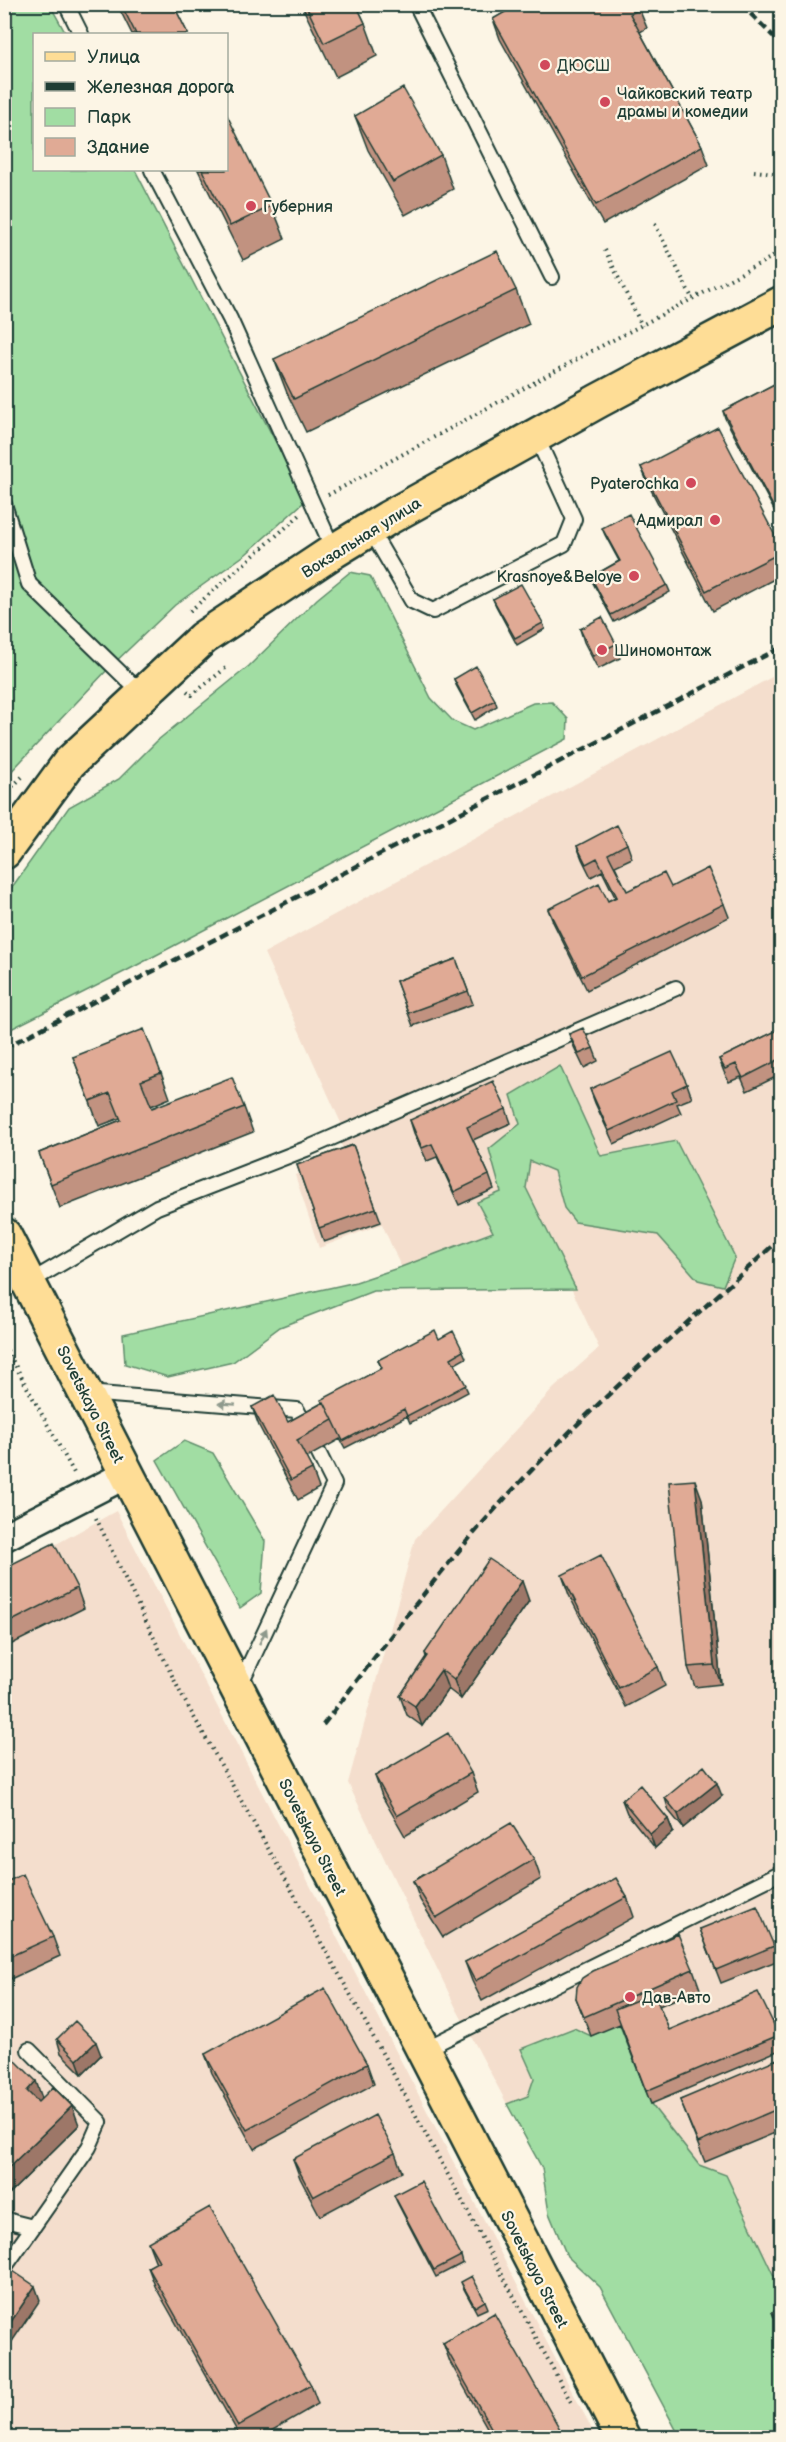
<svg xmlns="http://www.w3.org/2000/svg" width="786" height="2442" font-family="'Balsamiq Sans',sans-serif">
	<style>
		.built { fill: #f4decd }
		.green { fill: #a1dda3; stroke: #608d6c; stroke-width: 1.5 }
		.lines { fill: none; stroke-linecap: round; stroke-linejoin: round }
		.lane-casing { stroke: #1f3d34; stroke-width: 18 }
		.street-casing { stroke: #1f3d34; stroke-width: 32 }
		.primary-casing { stroke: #1f3d34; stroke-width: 38 }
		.path { stroke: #1f3d34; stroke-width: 4; stroke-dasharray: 1.5 4.5; stroke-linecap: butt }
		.lane { stroke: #fcf5e5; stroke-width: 14 }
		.street { stroke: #fcf5e5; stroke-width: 27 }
		.primary { stroke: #fedd96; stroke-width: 33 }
		.rail { stroke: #1f3d34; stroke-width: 4.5; stroke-dasharray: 9 4.5; stroke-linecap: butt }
		.wall { fill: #c19280; stroke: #1f3d34; stroke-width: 1.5 }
		.shaded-wall { fill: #9d7768; stroke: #1f3d34; stroke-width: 1.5 }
		.building { fill: #e0aa95; stroke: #1f3d34; stroke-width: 1.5 }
		.oneway { fill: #8e998c }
		.poi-dot { fill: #d1495b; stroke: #fcf5e5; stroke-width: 2 }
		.labels { text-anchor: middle; stroke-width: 4.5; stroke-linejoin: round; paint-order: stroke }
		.poi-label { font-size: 16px; fill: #1f3d34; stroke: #fcf5e5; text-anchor: start }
		.street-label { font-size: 16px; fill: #1f3d34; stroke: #fcf5e5 }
	</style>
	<rect width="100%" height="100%" fill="#fcf5e5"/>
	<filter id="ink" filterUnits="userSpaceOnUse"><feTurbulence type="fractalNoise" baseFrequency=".0167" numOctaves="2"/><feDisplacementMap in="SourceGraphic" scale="12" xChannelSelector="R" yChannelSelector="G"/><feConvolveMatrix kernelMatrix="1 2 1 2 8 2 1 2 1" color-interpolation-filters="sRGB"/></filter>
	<g filter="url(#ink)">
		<path class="built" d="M781 672V2286L710 2169 699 2165 651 2104 591 2036 521 2049 534 2078 528 2096 507 2104 456 2008 348 1783 415 1539 553 1389 599 1348 571 1288H575L526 1188 530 1161 554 1171 564 1208 575 1222 658 1235 698 1280 601 1157 520 1124 489 1149 502 1192 493 1231 401 1267 382 1224 319 1248 295 1175 347 1159 337 1134 341 1123 264 953Z
			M116 1511 596 2437H5L4 1573Z"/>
		<path class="green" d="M5 5H50L66 34H34V170H135L302 493 304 502 246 554 175 605 109 668 5 778Z
			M350 572 370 576 431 698 453 721 473 730 533 703 552 702 568 719 567 739 126 971 5 1032V897L69 807 119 779 158 740 249 666 317 599Z
			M560 1066 601 1156 676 1141 735 1257 723 1286 698 1280 658 1235 575 1222 564 1208 554 1171 530 1161 526 1188 576 1289 373 1291 280 1327 233 1362 168 1377 125 1364 123 1334 356 1282 401 1267 493 1232 477 1202 501 1192 489 1149 520 1124 511 1095Z
			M184 1441 213 1453 265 1541 261 1593 240 1608 157 1460Z
			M619 2023 651 2104 699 2165 726 2175 773 2274 781 2286V2324L777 2326 782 2334 781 2437H680L600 2287 567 2256 549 2213 542 2168 507 2104 528 2096 534 2078 521 2049 574 2028 591 2036Z"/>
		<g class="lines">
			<g class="lane-casing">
				<path id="lane" d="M66 4 81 34
					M416 4 552 277
					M152 170 230 319 334 551
					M4 504 29 584 142 694
					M370 529 412 601 433 611 564 544 574 519 536 436
					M28 1283 157 1207 306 1149 676 988
					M87 1393 297 1410 334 1484 239 1687
					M423 2050 782 1872
					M4 2218 13 2222 33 2227 89 2147 100 2122 29 2050
					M4 2268 33 2227"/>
			</g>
			<g class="street-casing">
				<path id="street" d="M4 1537 127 1474"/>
			</g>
			<g class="primary-casing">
				<path id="primary" d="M4 852 69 763 203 638 334 551 388 518 598 401 782 303
					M4 1235 623 2438"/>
			</g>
			<path class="path" d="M754 171 782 174
				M655 224 692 298
				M605 250 642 326
				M328 495 590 352 782 252
				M190 611 300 515
				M187 691 192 695 227 667
				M4 795 23 776
				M4 1345 74 1473
				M96 1518 181 1694 349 1992 572 2404"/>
			<use href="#lane" class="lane"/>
			<use href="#street" class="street"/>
			<use href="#primary" class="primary"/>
			<path class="rail" d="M741 4 782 45
				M4 1048 782 647
				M323 1725C377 1655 430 1582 489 1516 579 1415 683 1328 782 1237"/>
		</g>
		<path class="wall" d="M117 4H173L188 34H132Z
			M301 4H356L365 23 377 56 336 77Z
			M501 4H637L647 28 640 32 702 146 709 165 603 224 500 39 493 19 504 13Z
			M355 116 441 155 453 189 405 215 368 150Z
			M198 170H226L272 206 285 239 243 260Z
			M516 290 529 324 306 432 287 393 274 359Z
			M782 380V525L725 418 723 411Z
			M641 467 782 549V575L713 611 649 486Z
			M602 528 667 585 670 592 614 622 593 583 591 577 619 561 605 535Z
			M493 599 543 623 545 629 517 645 496 606Z
			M580 629 616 644 620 658 598 669 584 642Z
			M454 679 495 700 497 706 475 720 456 685Z
			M627 844 632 858 615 866 627 891 671 887 724 904 729 917 587 990 553 922 548 909 608 901 615 897 602 871 591 877 582 859 577 846Z
			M456 959 473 1004 413 1026 396 981Z
			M782 1028V1074L747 1091 741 1077 729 1082 724 1072 719 1059Z
			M569 1034 593 1048 598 1061 584 1068 574 1047Z
			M73 1057 161 1073 170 1098 151 1106 152 1108 244 1107 253 1132 60 1208 39 1153 121 1120 120 1118 99 1126Z
			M687 1084 692 1098 677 1104 681 1113 614 1144 595 1103 590 1089Z
			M506 1109 511 1123 473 1140 489 1175 494 1189 459 1205 437 1157 427 1161 414 1133 410 1120Z
			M353 1145 381 1222 324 1242 297 1165Z
			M439 1339 463 1351 466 1358 455 1364 468 1392 410 1423 407 1416 345 1448 340 1439 306 1458 312 1469 319 1488 298 1500 259 1426 252 1407 288 1422 322 1403 381 1368 378 1360Z
			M702 1499 721 1684 695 1687 688 1667Z
			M4 1568 77 1588 84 1608 4 1648Z
			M562 1575 658 1667 665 1686 626 1707 569 1595Z
			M529 1601 461 1699 448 1689 422 1726 407 1715 400 1696 426 1657 425 1653Z
			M471 1773 478 1792 405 1836 382 1796 375 1776Z
			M722 1796 683 1828 669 1811 665 1798Z
			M622 1800 668 1819 673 1832 655 1848 627 1813Z
			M534 1859 541 1879 443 1937 420 1900 413 1881Z
			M4 1883 53 1937 60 1956 4 1982Z
			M627 1897 634 1917 482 2001 472 1981 465 1962Z
			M700 1929 774 1946 779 1960 721 1983Z
			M693 1969 700 1989 659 2006 669 2030 779 2035 782 2043V2049L651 2104 620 2024 591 2036 576 1998Z
			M57 2039 101 2055 82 2074 61 2053Z
			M4 2049 42 2098 79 2125 7 2196 4 2194Z
			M205 2054 367 2064 374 2084 254 2149 212 2073Z
			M782 2070V2130L705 2162 680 2100Z
			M395 2153 402 2172 320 2216 300 2178 293 2159Z
			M394 2195 461 2256 463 2263 436 2277 397 2202Z
			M148 2242 311 2385 318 2404 259 2438H241L155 2286 148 2267 156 2263Z
			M461 2282 485 2301 488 2308 477 2313 464 2289Z
			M782 2309V2334L777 2326 772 2312Z
			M443 2343 565 2438H493L450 2362Z"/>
		<path class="shaded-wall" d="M695 1480 702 1499 721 1684 714 1665Z
			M522 1581 529 1601 461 1699 454 1680Z
			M441 1670 448 1689 422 1726 415 1706Z
			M717 1783 722 1796 683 1828 678 1814Z
			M668 1819 673 1832 655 1848 650 1834Z
			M96 2042 101 2055 82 2074 77 2060Z
			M36 2081 43 2101 34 2110 27 2091Z
			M72 2106 79 2125 7 2196 4 2190V2172Z
			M35 2286 40 2300 7 2349 4 2343V2332Z"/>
		<path class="building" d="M121 4H173L188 34H136Z
			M305 4H356L365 23 324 43Z
			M503 4H637L640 9 630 14 702 146 596 205 493 19 507 11Z
			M403 88 441 155 393 182 355 116Z
			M226 113 272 206 230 226 202 170H226Z
			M497 251 516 290 294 399 274 359Z
			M782 380V523L723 411Z
			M718 427 782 549V552L706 591 641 467Z
			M629 514 667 585 611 615 591 577 620 561 602 528Z
			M521 584 543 623 515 638 493 599Z
			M602 617 616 644 593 656 580 629Z
			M476 666 495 700 472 713 454 679Z
			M617 825 627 844 608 854 627 891 664 873 671 887 708 868 724 904 582 976 548 909 599 883 608 901 617 897 597 858 586 864 577 846Z
			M456 959 468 991 408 1013 396 981Z
			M583 1028 593 1048 579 1054 569 1034Z
			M782 1028V1058L743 1078 736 1064 725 1069 719 1059Z
			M144 1029 161 1073 141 1081 152 1108 232 1077 244 1107 51 1184 39 1153 121 1120 110 1093 90 1101 73 1057Z
			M672 1052 687 1084 672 1091 676 1100 609 1131 590 1089Z
			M493 1081 506 1109 467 1127 489 1175 454 1192 432 1144 422 1148 410 1120Z
			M353 1145 376 1208 319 1228 297 1165Z
			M435 1330 439 1339 453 1331 463 1351 451 1358 466 1385 407 1416 404 1409 343 1441 333 1420 324 1402 323 1403 321 1400 382 1368 378 1360Z
			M274 1395 288 1422 324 1402 333 1420 297 1440 312 1469 291 1480 252 1407Z
			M695 1480 714 1665 688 1667 669 1482Z
			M54 1543 77 1588 4 1625V1568Z
			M601 1555 658 1667 619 1688 562 1575Z
			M489 1559 522 1581 454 1680 441 1670 415 1706 400 1696 427 1656 425 1653Z
			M448 1733 471 1773 397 1816 375 1776Z
			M704 1766 717 1783 678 1814 665 1798Z
			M640 1785 668 1819 650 1834 622 1800Z
			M511 1823 534 1859 436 1918 413 1881Z
			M23 1874 53 1937 4 1959V1883Z
			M616 1878 627 1897 475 1981 465 1962Z
			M757 1906 774 1946 716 1970 700 1929Z
			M678 1934 693 1969 584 2017 576 1998 577 1987 582 1978 593 1971Z
			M325 1988 367 2064 247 2130 205 2054Z
			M758 1992 779 2035 646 2091 615 2009 654 1993 669 2030Z
			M75 2021 96 2042 77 2060 57 2039Z
			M4 2049 36 2081 27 2091 38 2102 53 2087 72 2106 4 2172V2099L8 2095 4 2091Z
			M777 2059 782 2070V2107L698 2143 680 2100Z
			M375 2115 395 2153 313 2197 293 2159Z
			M421 2181 461 2256 434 2270 394 2195Z
			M210 2207 311 2385 238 2426 148 2267 159 2261 148 2242Z
			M10 2269 35 2286 4 2332V2277Z
			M472 2276 485 2301 475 2307 461 2282Z
			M782 2309V2330L772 2312Z
			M494 2313 565 2438H497L443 2343Z
			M308 2433 310 2438H300Z"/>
		<defs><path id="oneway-solid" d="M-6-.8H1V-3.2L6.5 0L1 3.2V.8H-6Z" transform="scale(1.5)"/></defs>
		<g class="oneway">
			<use href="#oneway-solid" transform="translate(227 1404) rotate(-176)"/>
			<use href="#oneway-solid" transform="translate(263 1636) rotate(-65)"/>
		</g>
	</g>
	<g class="poi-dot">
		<circle cx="545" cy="65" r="6"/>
		<circle cx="605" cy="102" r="6"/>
		<circle cx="251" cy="206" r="6"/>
		<circle cx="691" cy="483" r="6"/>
		<circle cx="715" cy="520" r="6"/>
		<circle cx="634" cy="576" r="6"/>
		<circle cx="602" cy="650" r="6"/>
		<circle cx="630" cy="1997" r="6"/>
	</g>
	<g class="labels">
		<g class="poi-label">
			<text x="557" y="71">ДЮСШ</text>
			<text x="617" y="99">Чайковский театр<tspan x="617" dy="18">драмы и комедии</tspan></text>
			<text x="263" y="212">Губерния</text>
			<text x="679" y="489" text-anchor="end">Pyaterochka</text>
			<text x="703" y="526" text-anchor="end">Адмирал</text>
			<text x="622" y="582" text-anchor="end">Krasnoye&amp;Beloye</text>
			<text x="614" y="656">Шиномонтаж</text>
			<text x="642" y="2003">Дав-Авто</text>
		</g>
		<g class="street-label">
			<text transform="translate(361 537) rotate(-32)" y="6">Вокзальная улица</text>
			<text transform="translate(91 1404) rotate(63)" y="6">Sovetskaya Street</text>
			<text transform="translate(313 1837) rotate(63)" y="6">Sovetskaya Street</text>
			<text transform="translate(535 2269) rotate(63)" y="6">Sovetskaya Street</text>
		</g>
	</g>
	<rect width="786" height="2442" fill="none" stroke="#fcf5e5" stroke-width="24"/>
	<rect x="12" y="12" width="762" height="2418" fill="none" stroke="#1f3d34" stroke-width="2" filter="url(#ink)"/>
	<rect x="33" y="33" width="195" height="138" fill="#fcf5e5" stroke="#a4ab9e" stroke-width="1.5"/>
	<rect x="45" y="52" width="30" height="9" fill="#fedd96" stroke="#a4ab9e" stroke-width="1.5"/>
	<text x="87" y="63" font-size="18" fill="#1f3d34">Улица</text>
	<rect x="45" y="82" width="30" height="9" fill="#1f3d34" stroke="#a4ab9e" stroke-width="1.5"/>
	<text x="87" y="93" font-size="18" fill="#1f3d34">Железная дорога</text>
	<rect x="45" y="108" width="30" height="18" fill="#a1dda3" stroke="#a4ab9e" stroke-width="1.5"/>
	<text x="87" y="123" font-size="18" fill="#1f3d34">Парк</text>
	<rect x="45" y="138" width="30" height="18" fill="#e0aa95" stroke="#a4ab9e" stroke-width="1.5"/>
	<text x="87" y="153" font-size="18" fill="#1f3d34">Здание</text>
</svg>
